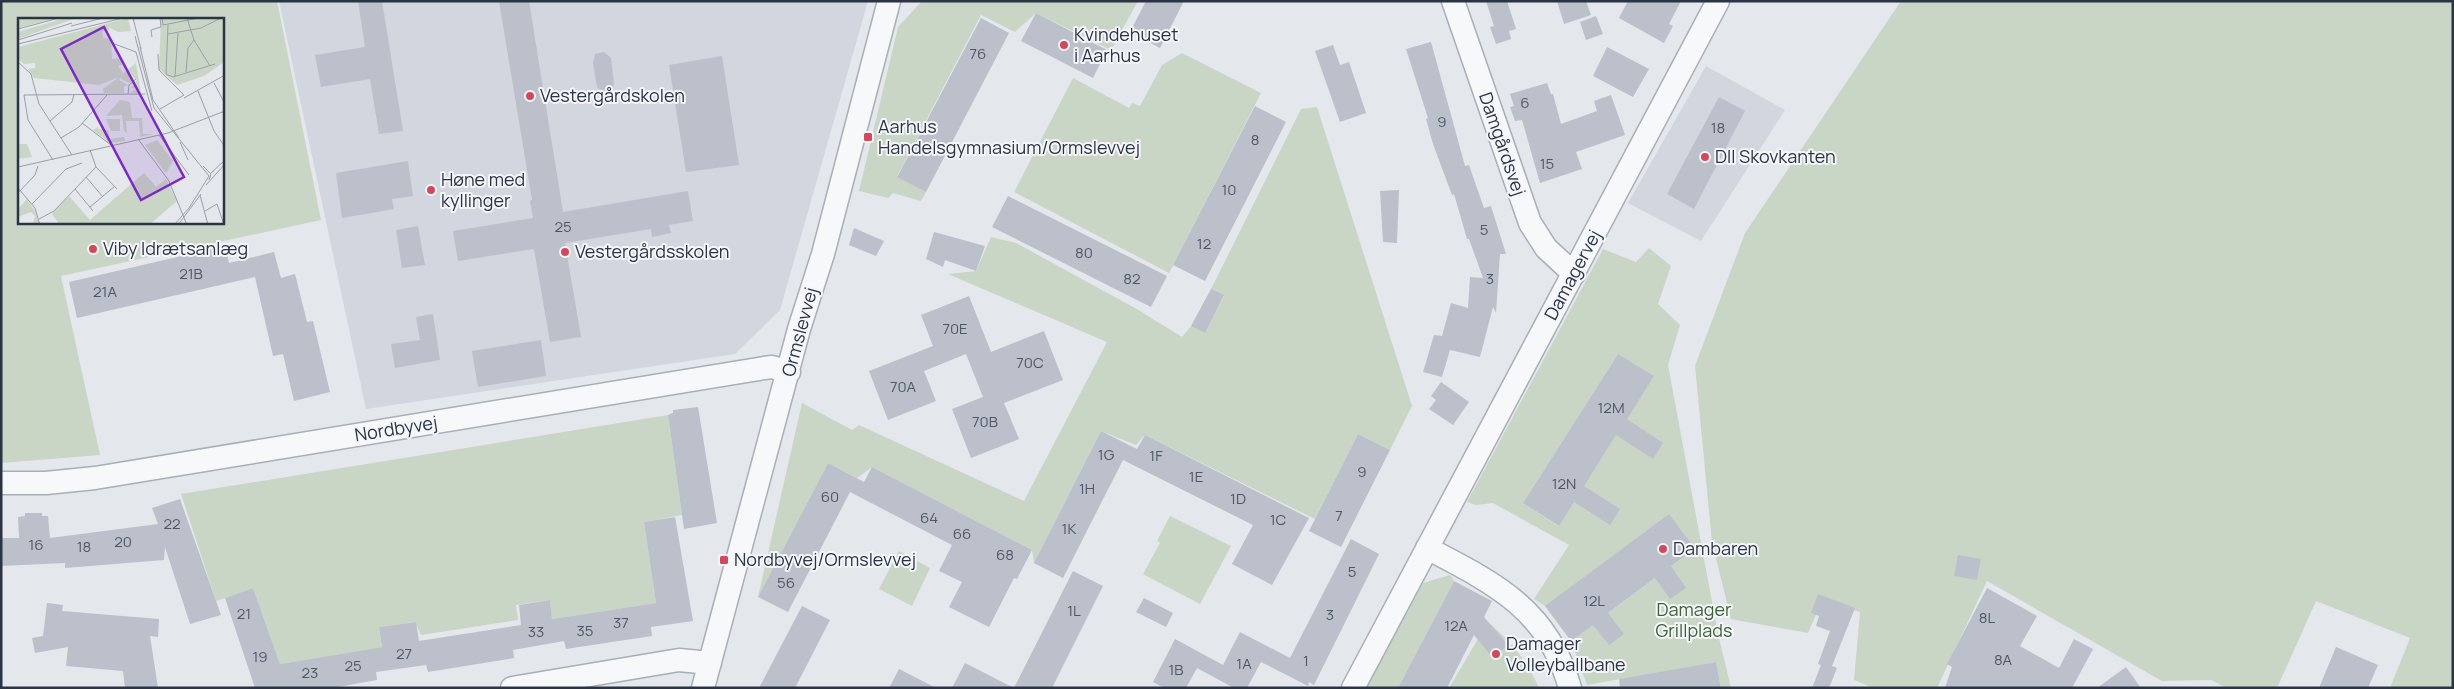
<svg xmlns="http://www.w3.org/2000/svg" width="2454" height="689" font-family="Manrope,sans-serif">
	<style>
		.built { fill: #d2d6de }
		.green { fill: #c9d6c5; fill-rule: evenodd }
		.building { fill: #bbc0ca }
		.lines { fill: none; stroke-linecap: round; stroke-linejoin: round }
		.minor-casing { stroke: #a9aeb7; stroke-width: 25 }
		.minor { stroke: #f7f8fa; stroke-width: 22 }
		.poi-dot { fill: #d1495b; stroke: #f4f6f9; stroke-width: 2 }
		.labels { text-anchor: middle; stroke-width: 4; stroke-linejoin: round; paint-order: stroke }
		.number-label { font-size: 15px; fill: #4f5766 }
		.poi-label { font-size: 18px; fill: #2b3445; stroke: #f4f6f9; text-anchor: start }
		.street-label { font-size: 18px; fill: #2b3445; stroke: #f4f6f9 }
		.park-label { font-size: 18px; fill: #3f6138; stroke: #f4f6f9 }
		.inset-road { fill: none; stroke: #9a9fa9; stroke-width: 1 }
		.view { fill: #7b2cbf; fill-opacity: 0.15; stroke: #7b2cbf; stroke-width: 2.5 }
		.inset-edge { fill: none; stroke: #2b3445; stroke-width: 2.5 }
	</style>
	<rect width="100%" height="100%" fill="#e4e7ec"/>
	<path class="built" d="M279 1H868L780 310 735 354 366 409Z
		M1706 66 1785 110 1701 241 1628 203Z"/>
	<path class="green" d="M1 1H277L321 220 61 276 100 455 1 463ZM19 19H222V222H19Z
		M922 1H1138L1111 50 1036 13 1015 32 981 15 897 176 926 192 921 201 893 193 888 198 859 191 898 27Z
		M1901 1H2453V688H2390L2410 638 2316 601 2277 688H2227L2211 680 2162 681 1987 581 1937 688H1874L1854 680 1860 612 1822 601 1808 633 1731 619 1712 542 1695 366 1745 233Z
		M1182 53 1261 93 1169 273 1014 192 1073 78 1129 108 1132 103 1140 106 1162 65Z
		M1317 107 1412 406 1390 450 1358 434 1315 519 1145 435 1136 445 1101 431 1034 563 1032 550 872 467 857 478 828 463 758 597 802 403 852 430 859 425 1024 501 1107 342 948 274 976 271 991 237 1016 243 1135 308 1182 337 1191 326 1205 332 1224 296 1211 289 1301 109Z
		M1649 248 1671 266 1658 304 1680 325 1668 365 1718 634 1731 688H1721L1716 662 1587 685 1571 641 1694 549 1545 606 1534 599 1569 545 1493 503 1476 505 1467 502 1603 249 1636 262ZM1618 354 1653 376 1558 526 1523 503Z
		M668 415 682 515 644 522 656 603 552 619 550 600 516 605 518 620 421 635 415 622 379 627 382 647 280 664 253 588 216 601 181 494Z
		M1170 516 1231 546 1200 604 1143 574 1160 543 1157 541Z
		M899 551 930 568 912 606 879 589Z
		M1450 575 1454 581 1398 688H1366L1423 583Z
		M1488 622C1511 642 1527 660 1539 688H1449Z"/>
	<path class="building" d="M358 1H382L403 131 379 134 370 79 321 87 315 55 365 47Z
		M499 1H529L563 212 688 191 693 221 669 225 671 233 652 237 651 229 565 243 581 337 550 342 534 249 458 261 453 231 533 218 530 201 532 200Z
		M1146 1H1184L1160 48 1130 32Z
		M1486 1H1507L1516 29 1509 31 1511 39 1496 44 1490 27 1494 26Z
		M1557 1H1586L1591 15 1564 24Z
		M1628 1H1681L1669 24 1673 26 1664 43 1619 18Z
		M1036 13 1107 50 1093 78 1021 41Z
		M1596 16 1603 34 1586 40 1580 22Z
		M981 18 1009 33 926 192 897 177Z
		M1431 42 1465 166 1469 165 1484 208 1491 206 1506 254H1500L1496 313 1493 307 1480 357 1450 350 1442 377 1423 372 1434 335 1442 336 1451 303 1468 308 1470 277 1483 278 1469 239H1467L1454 194 1452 195 1433 144 1426 119 1428 118 1406 49Z
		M1333 45 1340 65 1349 62 1366 113 1340 122 1315 51Z
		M1607 47 1649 69 1633 97 1593 76Z
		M604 52 611 58 614 84 612 91 603 93 597 87 593 63 595 54Z
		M722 56 739 165 686 172 669 65Z
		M1547 83 1551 94H1553L1561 124 1597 111 1594 101 1611 95 1625 135 1576 152 1582 169 1540 183 1522 120 1515 121 1510 107 1514 106 1510 94Z
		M1719 97 1745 111 1694 209 1667 194Z
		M1255 106 1286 122 1205 281 1173 265Z
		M408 161 413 196 392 199 394 209 342 218 336 173Z
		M1399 190 1397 243 1383 242 1380 191Z
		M1008 196 1167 276 1151 307 992 227Z
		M418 226 425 265 402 268 396 230Z
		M854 228 884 241 876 256 849 245Z
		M934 232 985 246 976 271 945 260 943 267 926 259Z
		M225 246 229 263 274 252 281 278 295 274 307 322 313 321 330 392 294 401 283 354 273 356 255 277 77 318 69 282Z
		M1211 289 1224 295 1205 333 1191 326Z
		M969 296 991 352 1044 331 1063 380 1004 403 1019 439 971 458 952 409 983 397 966 354 924 371 936 401 888 420 869 371 933 346 921 315Z
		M433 314 440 360 395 368 391 344 420 340 416 317Z
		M541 340 546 376 478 387 472 351Z
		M1618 354 1654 376 1627 419 1663 443 1653 459 1616 435 1584 486 1620 509 1610 525 1574 502 1559 526 1523 503Z
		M1441 382 1469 402 1453 425 1429 409 1436 400 1431 396Z
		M698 407 717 523 684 529 668 415 673 413V410Z
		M1101 431 1137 449 1145 435 1309 518 1272 585 1232 564 1253 525 1123 460 1063 578 1034 563Z
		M1358 434 1390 450 1341 547 1309 531Z
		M828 463 864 482 872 467 1032 550 1017 579 1014 578 989 627 949 607 962 582 939 571 952 545 850 492 788 612 758 597Z
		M180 499 221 615 190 624 165 547 164 560 65 568V563L1 566V538H19L18 517 25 516V513H42V516H48L50 538 158 524 152 508Z
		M1669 514 1695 549 1671 566 1686 588 1670 599 1655 578 1608 613 1624 634 1609 645 1593 625 1571 641 1545 606Z
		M675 517 693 621 651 627 652 636 566 649 564 641 513 650 514 658 428 672 426 665 376 672 377 680 332 688H255L225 598 253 588 280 664 382 647 379 627 416 622 419 641 521 625 519 605 550 600 552 619 656 603 644 522Z
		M1351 539 1379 554 1314 685 1309 682 1308 686 1261 662 1247 688H1234L1197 668 1186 688H1164L1153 682 1175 639 1223 665 1240 632 1290 658Z
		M1958 555 1981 559 1977 580 1954 576Z
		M1073 571 1103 586 1052 688H1014Z
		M1454 581 1492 601 1484 617 1508 645 1493 658 1474 635 1447 688H1398Z
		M1987 588 2037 616 2020 646 2059 668 2074 639 2093 649 2072 688H1945L1952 667 1947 664Z
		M1818 594 1855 608 1832 666 1837 668 1829 688H1812L1821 665 1818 664 1830 631 1816 626 1819 616 1811 613Z
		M1144 598 1173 613 1166 627 1136 612Z
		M47 603 63 605 62 611 159 619 158 637 150 636 158 688H125L123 671 66 666 68 647 35 653 32 638 43 636Z
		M802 606 830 620 795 688H759Z
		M2336 647 2378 665 2368 688H2319Z
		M1716 662 1721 688H1620L1619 679Z
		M965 663 1014 688H952Z
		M2126 667 2141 688H2097Z
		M899 669 936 688H889Z"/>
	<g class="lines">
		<g class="minor-casing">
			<path id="minor" d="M1453 1 1530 223 1546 248 1574 274
				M1 483H46L95 478 764 368 772 367 789 372
				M1427 548C1494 583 1548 609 1570 688
				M512 688 679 660 710 663
				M703 688 799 329 823 254 889 1
				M1353 688 1718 1"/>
		</g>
		<use href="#minor" class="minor"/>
	</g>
	<g class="poi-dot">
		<circle cx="1064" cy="45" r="5"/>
		<circle cx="530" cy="96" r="5"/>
		<rect x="863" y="132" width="10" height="10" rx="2.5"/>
		<circle cx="1705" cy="157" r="5"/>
		<circle cx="431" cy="190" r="5"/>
		<circle cx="93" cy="249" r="5"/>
		<circle cx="565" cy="252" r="5"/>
		<circle cx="1663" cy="549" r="5"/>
		<rect x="719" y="555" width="10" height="10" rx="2.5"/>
		<circle cx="1496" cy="654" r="5"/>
	</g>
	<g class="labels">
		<g class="number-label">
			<text x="978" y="59">76</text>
			<text x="1525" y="108">6</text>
			<text x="1442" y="127">9</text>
			<text x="1718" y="133">18</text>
			<text x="1255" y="145">8</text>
			<text x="1547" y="169">15</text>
			<text x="1229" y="195">10</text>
			<text x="563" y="232">25</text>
			<text x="1484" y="235">5</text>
			<text x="1204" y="249">12</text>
			<text x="1084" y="258">80</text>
			<text x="191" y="279">21B</text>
			<text x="1132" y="284">82</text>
			<text x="1490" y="284">3</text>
			<text x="105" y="297">21A</text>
			<text x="955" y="334">70E</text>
			<text x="1030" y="368">70C</text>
			<text x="903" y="392">70A</text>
			<text x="1611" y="413">12M</text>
			<text x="985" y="427">70B</text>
			<text x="1106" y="460">1G</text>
			<text x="1156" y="461">1F</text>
			<text x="1362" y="477">9</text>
			<text x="1196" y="482">1E</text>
			<text x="1564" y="489">12N</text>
			<text x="1087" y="494">1H</text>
			<text x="830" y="502">60</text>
			<text x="1238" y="504">1D</text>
			<text x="1339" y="521">7</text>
			<text x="929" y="523">64</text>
			<text x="1278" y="525">1C</text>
			<text x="172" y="529">22</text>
			<text x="1069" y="534">1K</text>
			<text x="962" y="539">66</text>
			<text x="123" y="547">20</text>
			<text x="36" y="550">16</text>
			<text x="84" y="552">18</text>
			<text x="1005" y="560">68</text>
			<text x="1352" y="577">5</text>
			<text x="786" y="588">56</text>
			<text x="1594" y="606">12L</text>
			<text x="1074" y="616">1L</text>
			<text x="244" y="619">21</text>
			<text x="1330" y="620">3</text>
			<text x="1987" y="623">8L</text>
			<text x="621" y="628">37</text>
			<text x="1456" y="631">12A</text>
			<text x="585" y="636">35</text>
			<text x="536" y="637">33</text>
			<text x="404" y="659">27</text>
			<text x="260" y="662">19</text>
			<text x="2003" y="665">8A</text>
			<text x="1306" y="666">1</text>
			<text x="1244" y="669">1A</text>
			<text x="353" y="671">25</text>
			<text x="1176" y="675">1B</text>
			<text x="310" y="678">23</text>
		</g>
		<g class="poi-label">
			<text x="1074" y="41">Kvindehuset<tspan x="1074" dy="21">i Aarhus</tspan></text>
			<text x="540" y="102">Vestergårdskolen</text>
			<text x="878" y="133">Aarhus<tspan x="878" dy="21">Handelsgymnasium/Ormslevvej</tspan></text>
			<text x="1715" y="163">DII Skovkanten</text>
			<text x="441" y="186">Høne med<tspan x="441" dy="21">kyllinger</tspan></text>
			<text x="103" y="255">Viby Idrætsanlæg</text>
			<text x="575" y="258">Vestergårdsskolen</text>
			<text x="1673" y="555">Dambaren</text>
			<text x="734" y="566">Nordbyvej/Ormslevvej</text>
			<text x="1506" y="650">Damager<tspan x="1506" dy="21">Volleyballbane</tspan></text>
		</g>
		<g class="street-label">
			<text transform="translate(1502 144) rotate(71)" y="6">Damgårdsvej</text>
			<text transform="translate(1573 275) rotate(-62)" y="6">Damagervej</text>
			<text transform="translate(800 332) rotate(-75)" y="6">Ormslevvej</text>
			<text transform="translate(396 429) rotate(-9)" y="6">Nordbyvej</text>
		</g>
		<g class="park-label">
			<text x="1694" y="616">Damager<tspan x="1694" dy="21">Grillplads</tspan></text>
		</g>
	</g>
	<g transform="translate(18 18)">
		<rect width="206" height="206" fill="#e4e7ec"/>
		<path d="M0 0H39L0 10ZM47 0H58L0 21V14ZM110 0 113 13 100 14 90 9 92 12 84 13 85 20 93 21 94 41 104 40 105 46 100 48 105 55 101 59 118 45 123 76 111 74 120 71 113 70 119 62 110 54 114 62 111 65 102 60 101 62 110 67 106 68V75H86L85 71 101 59 81 67 16 60 10 51 17 50V45L6 46 0 41V29ZM143 0H206V44L186 58 159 67 141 51ZM102 82 112 84 114 100H124L125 116H135L122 119 121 103H108L109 115 106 113 104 97 88 98ZM88 101H102V113H93ZM80 109V111L90 112 92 121 106 119 107 123 92 125 75 112ZM139 122 155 143 148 155 127 127ZM0 126H9L14 139 0 141ZM126 155 138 169 148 161 159 183 132 206H41L34 196 51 178 72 202ZM9 181 17 193 21 206H15L17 198 13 194 0 199V191Z" fill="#c9d6c5"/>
		<path class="inset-road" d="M115 0 123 31M144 0 145 7 181 0M169 0 176 22 192 48M150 7 148 56 155 59 197 46M53 8 85 0M0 11 41 0M150 16 183 10 203 0M117 18 136 90 191 158 171 190 156 207M134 19 133 12 143 9 142 0M0 22 54 5M94 25 118 34 134 93M0 26 105 0M122 29 135 82 161 120M140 36 141 52 166 77 142 91M0 44 13 56 21 86 54 137M168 54 170 30 176 22M157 58 160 15M196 65 207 86M180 73 196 113 207 129M110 76 111 67 118 61M166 80 207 57M32 103 54 84 56 76M64 105 93 127M141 117 171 157M43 120 61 109 89 77M120 121 151 163 169 207M162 124 170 142M72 132 78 149 99 171M35 142 10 102 6 77 127 76M185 148 193 156 191 162M0 149 150 115 207 93M193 155 207 142M68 159 85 179M188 167 207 146M0 170 17 190 22 207M57 171 75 193M0 175 17 157 20 148M182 177 190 207M14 186 48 151 64 145M72 189 97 168M187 193 199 186 206 207M21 201 36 193 78 149M160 207 183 176"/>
		<path class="view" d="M86 9 166 159 123 182 43 31Z"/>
		<rect width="206" height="206" class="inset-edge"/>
	</g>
	<rect width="2454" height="689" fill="none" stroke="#2b3445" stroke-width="5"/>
</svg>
